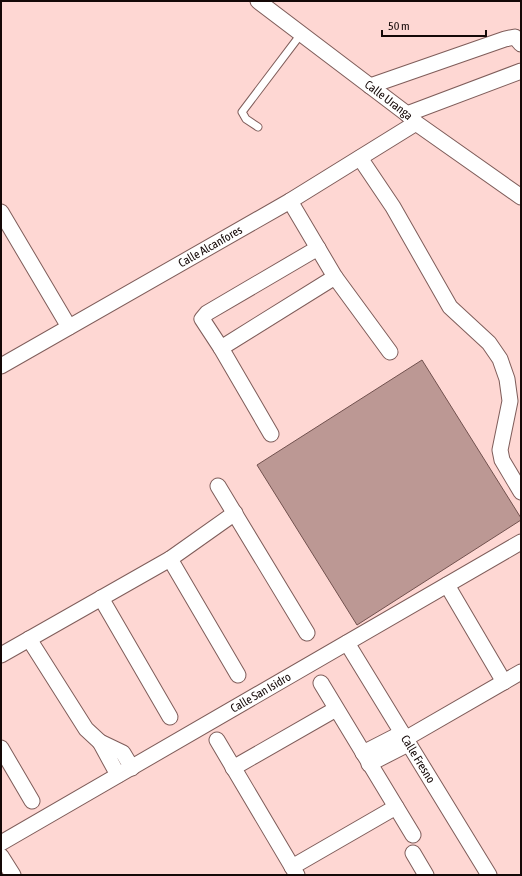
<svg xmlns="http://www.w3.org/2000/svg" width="522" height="876" font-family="'Asap Condensed',sans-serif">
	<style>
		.building { fill: #bc9894; stroke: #71514e }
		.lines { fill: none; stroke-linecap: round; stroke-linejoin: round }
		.service-casing { stroke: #7f5d5a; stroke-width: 9 }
		.minor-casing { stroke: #7f5d5a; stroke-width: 17 }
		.service { stroke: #fff; stroke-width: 7 }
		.minor { stroke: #fff; stroke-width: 15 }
		.labels { text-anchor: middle; stroke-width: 3; stroke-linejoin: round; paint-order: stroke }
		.street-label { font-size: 12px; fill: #140807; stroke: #fed7d3 }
	</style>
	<rect width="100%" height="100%" fill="#fed7d3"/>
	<path class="building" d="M422 360 521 518V520L357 625 257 465Z"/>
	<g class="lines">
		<g class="service-casing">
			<path id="service" d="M258 127 246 119 242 112 301 34"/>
		</g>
		<g class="minor-casing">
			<g id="minor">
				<path id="s1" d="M258 1 407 114 416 123 521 197"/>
				<path d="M370 86 505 39 515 37 521 44"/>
				<path d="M407 114 521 71"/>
				<path d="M360 158 393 207 450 307 489 343 500 359 507 379 510 401 500 450 502 460 521 492"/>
				<path d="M290 201 335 277 390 352"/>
				<path d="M1 212 69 327"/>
				<path d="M221 348 335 277"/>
				<path id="s2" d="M1 366 290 201 416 123"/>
				<path d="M271 434 221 348 202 319 207 313 318 248"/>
				<path d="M218 486 307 633"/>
				<path d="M170 559 238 675"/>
				<path d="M447 585 504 682"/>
				<path d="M101 598 170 717"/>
				<path d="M29 639 86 729 100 742 123 753 132 768"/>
				<path id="s3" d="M347 643 489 875"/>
				<path d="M1 655 170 559 235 513"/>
				<path d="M321 683 413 835"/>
				<path d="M405 739 521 672"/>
				<path d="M217 740 297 875"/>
				<path d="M100 742 118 775"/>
				<path d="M1 748 32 801"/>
				<path d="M363 753 402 733"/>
				<path d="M369 764 408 744"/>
				<path d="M233 768 336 709"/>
				<path id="s4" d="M1 843 521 542"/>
				<path d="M413 853 426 875"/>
				<path d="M1 856 13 875"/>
				<path d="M292 867 396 807"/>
			</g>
		</g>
		<use href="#service" class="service"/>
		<use href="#minor" class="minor"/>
	</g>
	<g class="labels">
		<g class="street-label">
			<text dy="4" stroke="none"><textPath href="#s1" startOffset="164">Calle Uranga</textPath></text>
			<text dy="4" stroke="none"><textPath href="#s2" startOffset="241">Calle Alcanfores</textPath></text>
			<text dy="4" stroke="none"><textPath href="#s4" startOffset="300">Calle San Isidro</textPath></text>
			<text dy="4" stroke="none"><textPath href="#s3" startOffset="136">Calle Fresno</textPath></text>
		</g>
	</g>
	<rect width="522" height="876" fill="none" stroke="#140807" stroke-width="4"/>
	<path d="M382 30v6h104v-6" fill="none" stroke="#140807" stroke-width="2"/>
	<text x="388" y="30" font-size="12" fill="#140807" stroke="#fed7d3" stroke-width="3" paint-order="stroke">50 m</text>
</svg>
